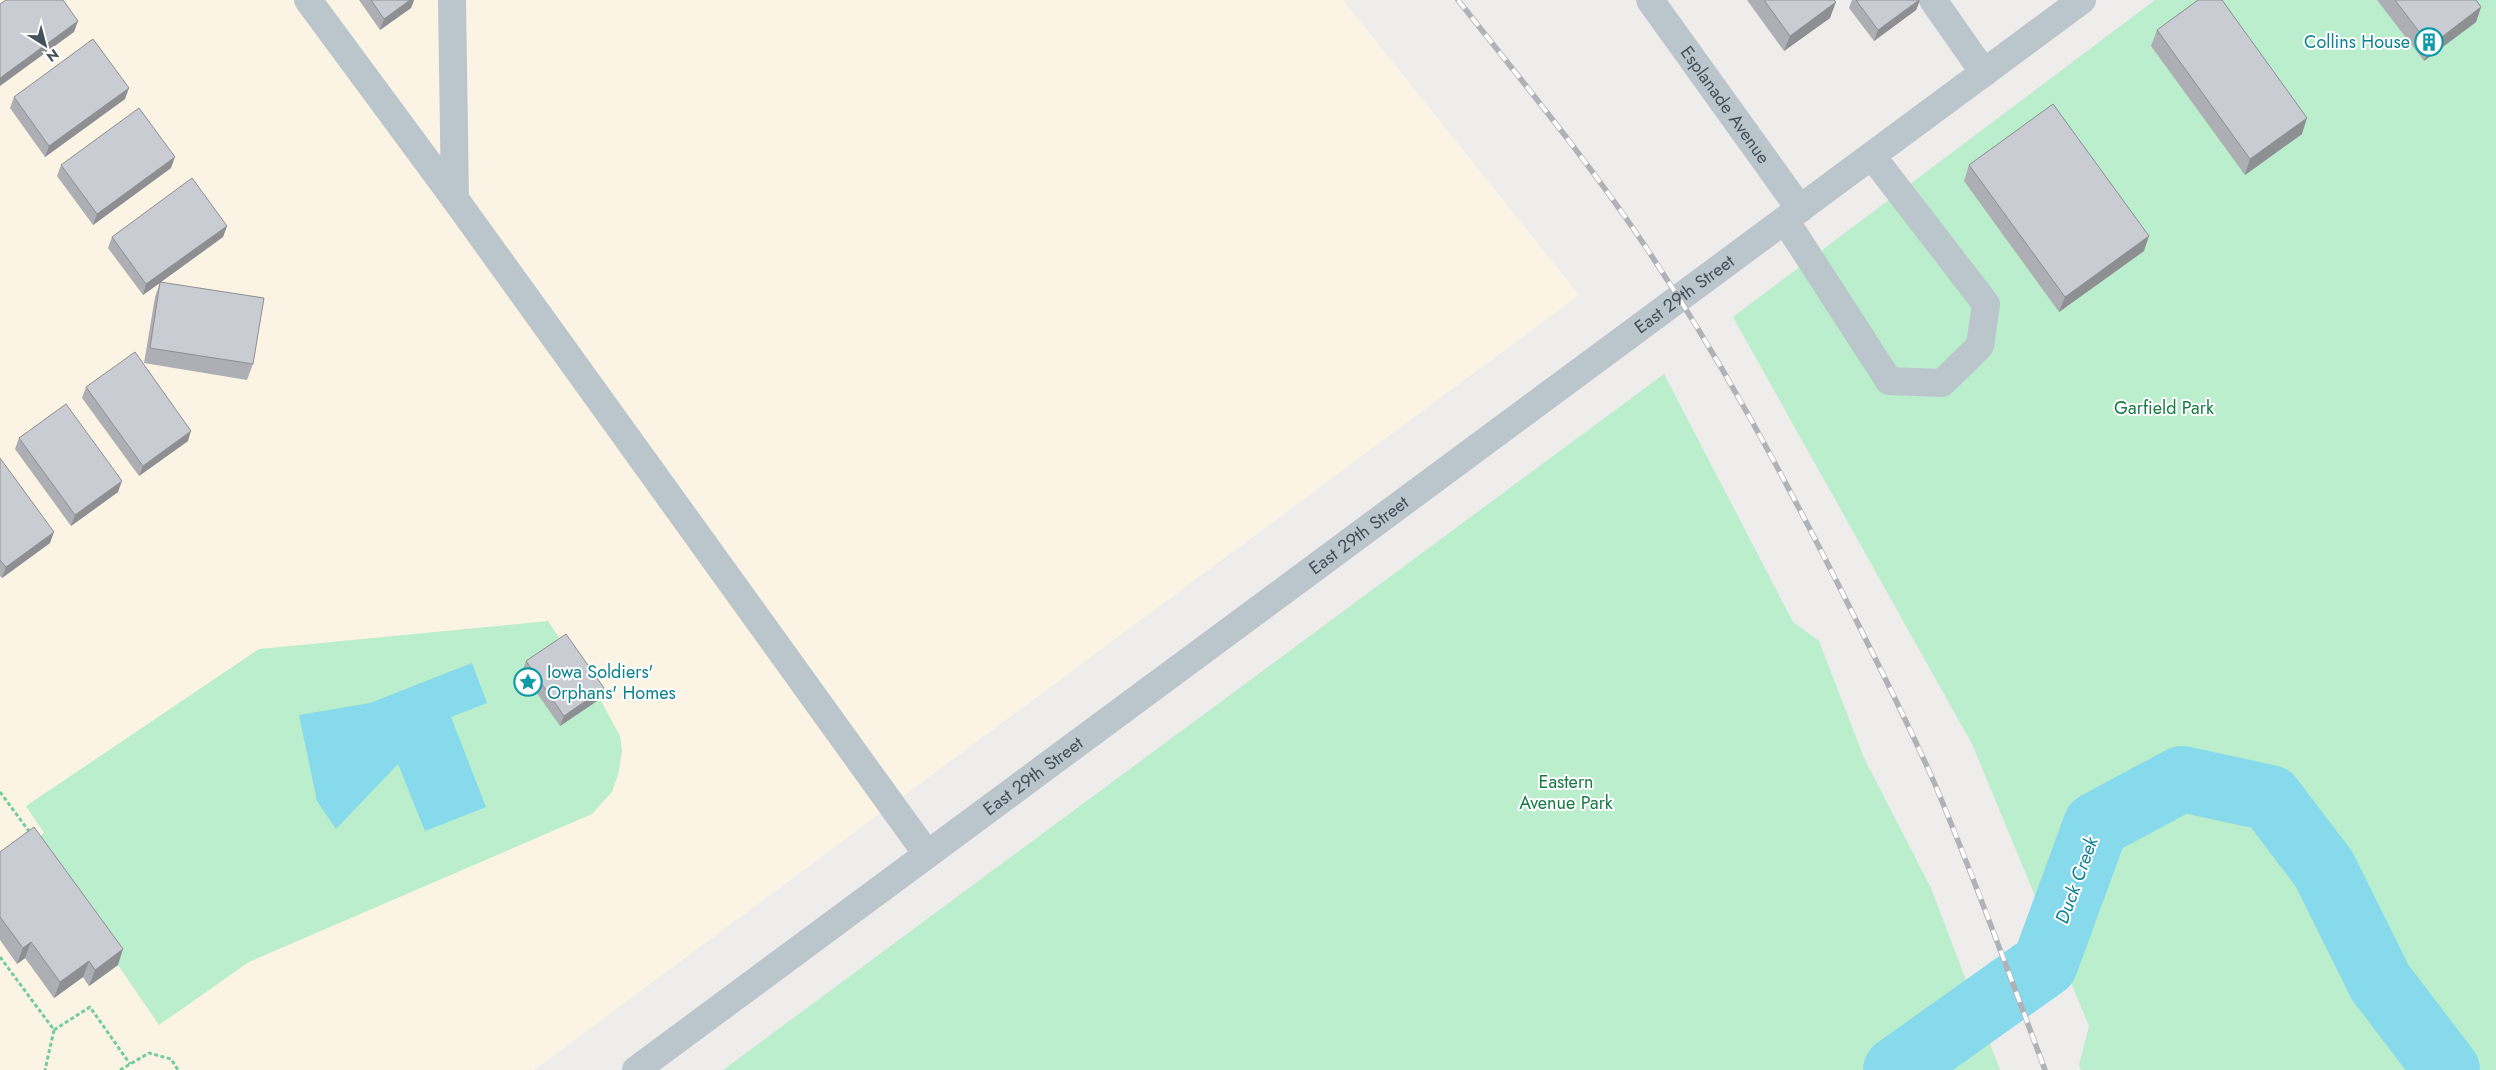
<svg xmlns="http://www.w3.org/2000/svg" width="2496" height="1070" font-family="Jost,sans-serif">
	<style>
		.commercial { fill: #fbf4e4 }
		.green { fill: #baeecc }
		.water { fill: #86daeb }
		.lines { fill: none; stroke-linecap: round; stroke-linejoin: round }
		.river { stroke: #86daeb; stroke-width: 66 }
		.path { stroke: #72cc9c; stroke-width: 3; stroke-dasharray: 4 2.5; stroke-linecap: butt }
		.minor { stroke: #bbc5cc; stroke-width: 28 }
		.rail-casing { stroke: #afb2b7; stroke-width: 5.5 }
		.rail { stroke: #fff; stroke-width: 4; stroke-dasharray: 11; stroke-linecap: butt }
		.wall { fill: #adafb5 }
		.shaded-wall { fill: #8d8f93 }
		.building { fill: #c9ccd2; stroke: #8d8f93 }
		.labels { text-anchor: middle; stroke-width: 4; stroke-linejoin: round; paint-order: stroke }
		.culture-label { font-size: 18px; fill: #0d838f; stroke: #fff; text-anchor: end }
		.street-label { font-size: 18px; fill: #45515a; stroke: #fff }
		.park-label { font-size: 18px; fill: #167a44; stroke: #fff }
		.water-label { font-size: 19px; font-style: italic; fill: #0c8097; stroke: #fff }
	</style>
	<rect width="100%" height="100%" fill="#efecec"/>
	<path class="commercial" d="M0 0H1343L1579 295 534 1070H0Z"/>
	<path class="green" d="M2155 0H2496V1070H2081L2079 1065 2089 1026 1972 744 1733 317Z
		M1664 374 1793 622 1819 641 1864 758 1931 888 2000 1070H723Z
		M548 621 600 699 620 736 622 750 619 771 612 792 592 814 249 962 159 1025 118 965 89 986 83 977 54 998 26 958 17 964 0 864 44 833 26 806 259 649Z"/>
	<path class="water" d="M472 663 487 703 451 717 486 807 425 831 398 764 336 829 317 801 299 715 370 703Z"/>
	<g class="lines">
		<path class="river" d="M1896 1070 2045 964 2096 825 2182 779 2270 798 2324 869 2380 982 2447 1070"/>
		<path class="path" d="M0 792 31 834
			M0 957 54 1030 45 1070
			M54 1030 90 1007 130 1064
			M120 1070 149 1053 171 1059 178 1070"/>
		<g class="minor">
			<path d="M308 0 455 199 927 854"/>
			<path d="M452 0 455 199"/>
			<path id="s1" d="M1650 0 1800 209"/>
			<path d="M1933 0 1984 73"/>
			<path d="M1785 220 1889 381 1942 383 1980 346 1986 304 1872 156"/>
			<path id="s2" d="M636 1070 2082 0"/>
		</g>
		<g class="rail-casing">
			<path id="rail" d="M1458 0C1520 79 1585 157 1641 240 1716 351 1780 469 1840 588 1872 652 1905 716 1934 782 1974 877 2009 973 2045 1070"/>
		</g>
		<use href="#rail" class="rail"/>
	</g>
	<path class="wall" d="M359 0H414L411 8 380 30Z
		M1747 0H1834L1830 18 1784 51Z
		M1852 0H1920L1916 10 1874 41 1849 8Z
		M2377 0H2476L2481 7 2476 22 2424 61Z
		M2157 30 2302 134 2245 175 2151 46Z
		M14 97 125 99 45 157 10 108Z
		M61 165 171 168 93 225 57 176Z
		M1969 165 2144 251 2059 312 1964 181Z
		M227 226 223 237 161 282 253 364 247 380 144 363 155 297 160 283 143 295 108 248 112 237Z
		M86 387 188 441 139 476 82 398Z
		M19 438 118 492 71 526 15 449Z
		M0 458 50 543 2 578 0 576Z
		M526 661 604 688 600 699 560 726 522 672Z
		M0 852 118 965 89 986 83 977 54 998 25 958 17 964 0 940Z"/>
	<path class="shaded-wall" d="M410 0H414L411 8 380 30 384 19Z
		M1920 0 1916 10 1874 41 1878 30Z
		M1836 2 1830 18 1784 51 1790 36Z
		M2481 7 2476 22 2424 61 2430 46Z
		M78 21 74 32 0 86V78Z
		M129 88 125 99 45 157 49 146Z
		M2307 118 2302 134 2245 175 2250 159Z
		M175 157 171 168 93 225 97 214Z
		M227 226 223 237 143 295 146 284Z
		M2149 236 2144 251 2059 312 2065 297Z
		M191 431 188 441 139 476 143 466Z
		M122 481 118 492 71 526 75 515Z
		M54 532 50 543 2 578 6 567Z
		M604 688 600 699 560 726 564 716Z
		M31 942 25 958 17 964 23 948Z
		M123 949 118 965 89 986 95 970Z
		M89 961 83 977 54 998 60 982Z"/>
	<path class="building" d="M6 0H63L78 21 0 78V4Z
		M371 0H410L384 19Z
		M1764 0H1834L1836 2 1790 36Z
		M1856 0H1919L1878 30Z
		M2198 0H2222L2307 118 2250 159 2157 30Z
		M2395 0H2476L2481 7 2430 46Z
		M93 39 129 88 49 146 14 97Z
		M2053 104 2149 236 2065 297 1969 165Z
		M139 108 175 157 97 214 61 165Z
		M192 178 227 226 146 284 112 237Z
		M160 282 264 298 253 364 150 348Z
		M135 352 191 431 143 466 86 387Z
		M66 404 122 481 75 515 19 438Z
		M0 458 54 532 6 567 0 560Z
		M566 634 604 688 564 716 526 661Z
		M34 827 123 949 95 970 89 961 60 982 31 942 23 948 0 917V852Z"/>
	<defs>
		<g id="building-ring" transform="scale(1.4375)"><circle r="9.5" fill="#fff" stroke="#0f9aa8" stroke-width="1.5"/><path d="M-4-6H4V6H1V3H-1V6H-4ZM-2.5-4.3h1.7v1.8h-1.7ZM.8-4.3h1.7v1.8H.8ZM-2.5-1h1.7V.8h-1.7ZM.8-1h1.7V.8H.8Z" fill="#0f9aa8"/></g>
		<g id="sight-ring" transform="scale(1.4375)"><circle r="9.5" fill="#fff" stroke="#0f9aa8" stroke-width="1.5"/><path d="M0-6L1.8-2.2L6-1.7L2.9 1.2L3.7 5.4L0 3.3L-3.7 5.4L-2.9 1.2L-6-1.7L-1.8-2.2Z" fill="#0f9aa8"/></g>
	</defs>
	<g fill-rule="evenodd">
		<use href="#building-ring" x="2429" y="42"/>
		<use href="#sight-ring" x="528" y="682"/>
	</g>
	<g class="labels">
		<g class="culture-label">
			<text x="2410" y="48">Collins House</text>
			<text x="547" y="678" text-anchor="start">Iowa Soldiers'<tspan x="547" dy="21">Orphans' Homes</tspan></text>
		</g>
		<g class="street-label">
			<text dy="6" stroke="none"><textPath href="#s1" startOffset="129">Esplanade Avenue</textPath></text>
			<text dy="6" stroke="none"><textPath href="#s2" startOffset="1304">East 29th Street</textPath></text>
			<text dy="6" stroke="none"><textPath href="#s2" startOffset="899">East 29th Street</textPath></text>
			<text dy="6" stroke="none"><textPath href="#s2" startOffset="494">East 29th Street</textPath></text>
		</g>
		<g class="park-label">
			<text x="2164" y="414">Garfield Park</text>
			<text x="1566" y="788">Eastern<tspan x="1566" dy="21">Avenue Park</tspan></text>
		</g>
		<g class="water-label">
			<text transform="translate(2076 880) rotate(-70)" y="7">Duck Creek</text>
		</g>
	</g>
	<g transform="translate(45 45) rotate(144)" stroke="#ffffff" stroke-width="4" paint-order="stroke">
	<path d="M0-4L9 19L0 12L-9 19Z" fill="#45515a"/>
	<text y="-8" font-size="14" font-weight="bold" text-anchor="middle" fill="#45515a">N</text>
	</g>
</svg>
